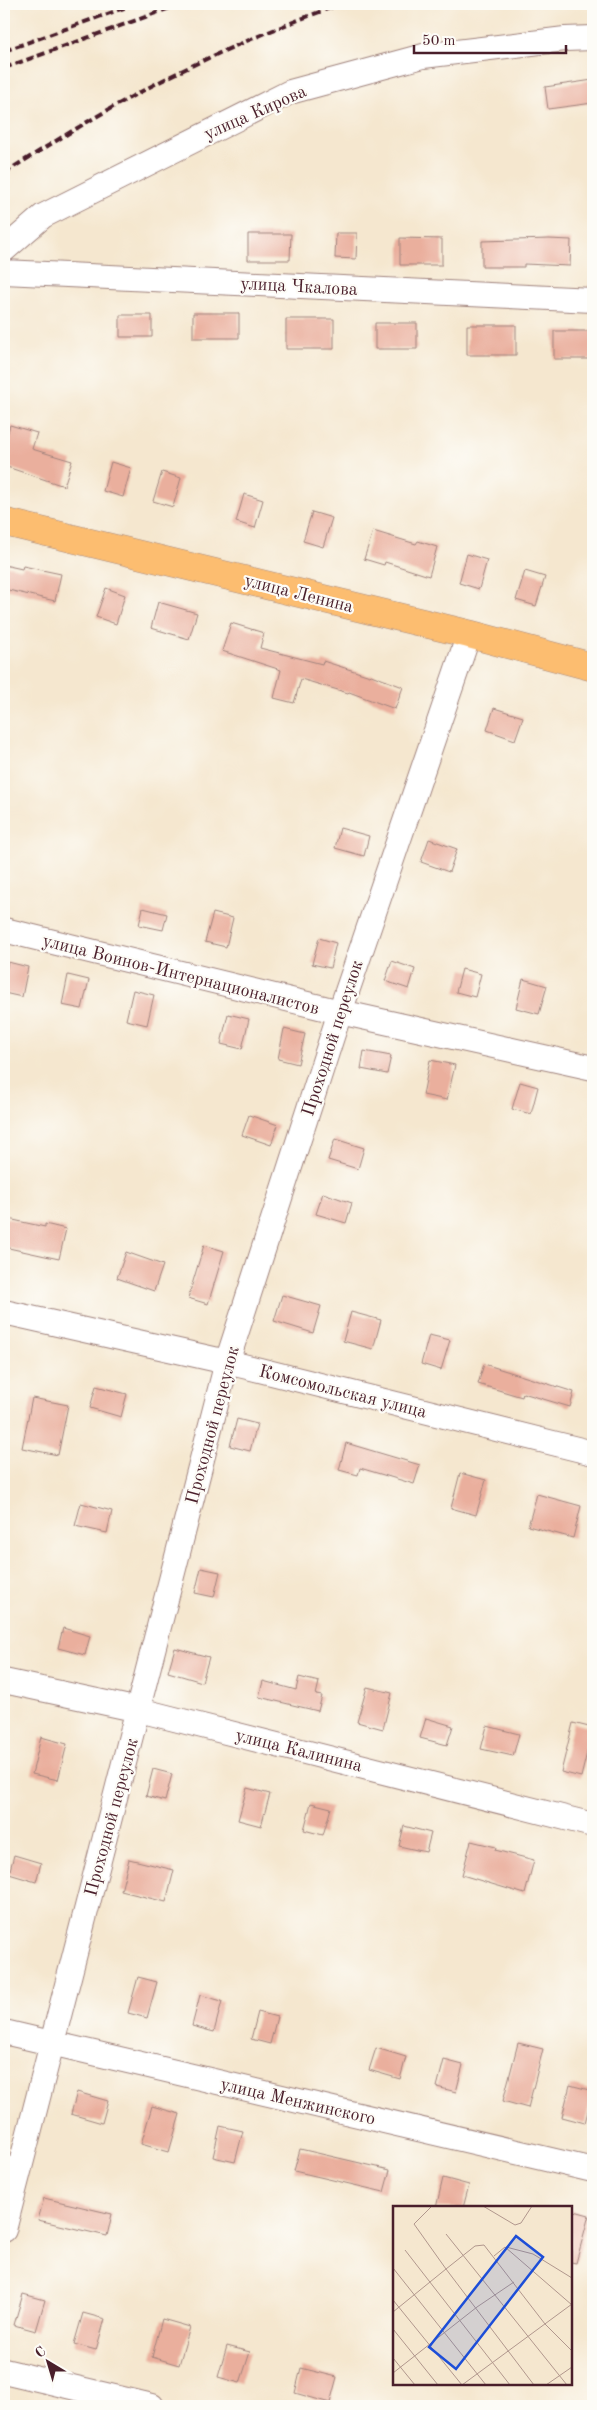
<svg xmlns="http://www.w3.org/2000/svg" width="597" height="2410" font-family="'Old Standard TT',serif">
	<style>
		.building { fill: #eaaf9d }
		.lines { fill: none; stroke-linecap: round; stroke-linejoin: round }
		.minor-casing { stroke: #a0837d; stroke-width: 26 }
		.major-casing { stroke: #a0837d; stroke-width: 29 }
		.minor { stroke: #fff; stroke-width: 24 }
		.major { stroke: #fcbd6f; stroke-width: 28 }
		.rail { stroke: #4a1f2b; stroke-width: 4; stroke-dasharray: 8 4; stroke-linecap: butt }
		.labels { text-anchor: middle; stroke-width: 4.5; stroke-linejoin: round; paint-order: stroke }
		.street-label { font-size: 18px; fill: #4a1f2b; stroke: #fdfcf7 }
		.inset-road { fill: none; stroke: #b1978d; stroke-width: 1 }
		.view { fill: #1d4ed8; fill-opacity: 0.15; stroke: #1d4ed8; stroke-width: 2.5 }
		.inset-edge { fill: none; stroke: #4a1f2b; stroke-width: 2.5 }
	</style>
	<rect width="100%" height="100%" fill="#fdfcf7"/>
	<filter id="ink" filterUnits="userSpaceOnUse"><feTurbulence type="fractalNoise" baseFrequency=".02" numOctaves="2"/><feDisplacementMap in="SourceGraphic" scale="10" xChannelSelector="R" yChannelSelector="G"/><feConvolveMatrix kernelMatrix="1 2 1 2 8 2 1 2 1" color-interpolation-filters="sRGB"/></filter>
	<filter id="wash" filterUnits="userSpaceOnUse"><feTurbulence type="fractalNoise" baseFrequency=".0096" numOctaves="4" result="noise"/><feDisplacementMap in="SourceGraphic" scale="20" xChannelSelector="R" yChannelSelector="G"/><feGaussianBlur stdDeviation="1.12" result="paint"/><feColorMatrix in="noise" values="0 0 0 0 0 0 0 0 0 0 0 0 0 0 0 0 0 1.4 0 .05"/><feComposite in="paint" operator="in"/></filter>
	<g filter="url(#wash)">
		<rect width="100%" height="100%" fill="#f5e7cf"/>
		<g id="blocks">
			<path class="building" d="M593 80V103L548 109 545 87Z
				M336 233H357L356 259 335 258Z
				M248 234H291L290 260H248Z
				M400 238 442 239V265H400Z
				M549 239 571 240 570 266 524 264V267H482V241Z
				M193 313H239V338H193Z
				M120 315H152V337H120Z
				M286 319H334V349H286Z
				M375 323H417V349H375Z
				M467 325H516V355H467Z
				M554 331H593V359H554Z
				M10 425 37 433 32 449 72 461 64 486 4 466V446Z
				M111 462 131 468 123 497 103 491Z
				M162 472 181 478 173 507 153 501Z
				M244 494 263 500 255 528 236 522Z
				M312 512 332 518 323 547 303 541Z
				M373 531 416 544 418 541 437 547 429 576 385 562 384 565 364 559Z
				M467 554 487 560 479 589 459 583Z
				M4 565 22 569 23 566 61 574 55 601 4 589Z
				M525 571 545 577 536 606 516 600Z
				M106 588 125 595 116 624 96 617Z
				M158 602 197 613 189 639 151 628Z
				M231 623 264 633 260 648 322 664 323 661 370 676 371 675 403 687 395 709 349 692 348 693 301 679 294 703 274 698 281 670 222 651Z
				M494 708 523 717 515 740 487 730Z
				M340 828 369 836 364 856 335 848Z
				M429 839 457 849 449 872 421 862Z
				M143 908 167 914 163 930 139 925Z
				M213 913 233 918 226 947 205 942Z
				M319 938 336 943 330 968 312 964Z
				M392 961 415 969 409 989 385 981Z
				M8 962 28 967 22 997 4 993V979Z
				M462 969 481 974 475 997 456 992Z
				M68 975 89 980 82 1009 62 1005Z
				M523 979 547 986 539 1014 516 1008Z
				M133 990 154 995 147 1025 126 1020Z
				M228 1014 249 1019 242 1049 221 1044Z
				M284 1029 305 1034 298 1064 278 1059Z
				M364 1051 391 1056 387 1074 361 1069Z
				M430 1060 455 1065 447 1100 423 1095Z
				M520 1082 538 1087 531 1114 512 1109Z
				M249 1115 278 1125 271 1145 242 1135Z
				M335 1139 364 1148 358 1169 328 1160Z
				M323 1193 352 1203 346 1223 316 1214Z
				M4 1218 45 1227V1224L66 1229 59 1259 4 1247Z
				M204 1245 224 1251 208 1304 188 1298Z
				M126 1252 163 1265 154 1291 117 1278Z
				M282 1295 321 1306 313 1333 274 1321Z
				M351 1312 381 1320 373 1349 343 1341Z
				M429 1335 450 1340 441 1370 421 1364Z
				M484 1364 574 1392 570 1407 523 1393 522 1397 478 1384Z
				M96 1386 127 1394 121 1417 90 1408Z
				M32 1398 68 1405 58 1455 22 1448Z
				M237 1419 257 1424 250 1451 230 1446Z
				M346 1443 420 1465 414 1484 360 1468 358 1475 339 1470Z
				M460 1473 486 1480 476 1515 451 1508Z
				M537 1494 581 1506 573 1538 528 1526Z
				M81 1503 112 1511 107 1533 75 1526Z
				M201 1568 220 1572 214 1597 195 1593Z
				M63 1628 90 1636 85 1655 58 1648Z
				M175 1648 209 1657 202 1682 168 1672Z
				M299 1677 319 1682 316 1695 322 1696 318 1711 259 1697 263 1681 296 1690Z
				M367 1687 392 1693 383 1729 357 1722Z
				M426 1718 453 1726 447 1745 420 1738Z
				M573 1723 593 1728 581 1777 561 1772Z
				M487 1726 519 1734 513 1756 481 1749Z
				M41 1737 67 1744 58 1780 32 1774Z
				M153 1769 172 1774 165 1801 146 1796Z
				M247 1788 270 1794 261 1826 238 1820Z
				M311 1803 331 1808 323 1835 304 1830Z
				M404 1826 431 1833 426 1852 399 1846Z
				M471 1841 496 1847 495 1850 534 1860 525 1894 462 1875Z
				M14 1855 41 1863 36 1882 9 1874Z
				M129 1859 174 1870 166 1902 121 1891Z
				M138 1977 157 1982 147 2018 128 2013Z
				M200 1995 222 2001 214 2032 192 2026Z
				M258 2012 277 2017 270 2044 251 2039Z
				M518 2043 543 2049 528 2108 503 2101Z
				M376 2048 406 2057 400 2079 369 2070Z
				M444 2060 463 2065 456 2092 437 2087Z
				M570 2085 593 2091 585 2123 562 2117Z
				M77 2092 108 2101 102 2123 71 2114Z
				M152 2106 180 2114 169 2152 141 2144Z
				M220 2126 243 2131 235 2162 213 2157Z
				M300 2149 390 2170 384 2192 294 2171Z
				M443 2178 469 2185 463 2208H436Z
				M44 2198 112 2214 107 2236 38 2220Z
				M571 2210 589 2215 576 2263 571 2262Z
				M23 2294 45 2300 36 2331 14 2325Z
				M83 2313 105 2319 96 2350 74 2344Z
				M162 2319 190 2327 179 2365 152 2357Z
				M227 2346 250 2352 240 2383 218 2377Z
				M301 2368 337 2377 330 2403 295 2393Z"/>
		</g>
	</g>
	<g filter="url(#ink)">
		<use href="#blocks" fill-opacity="0" stroke="#a0837d" stroke-width="1"/>
		<g class="lines">
			<g class="minor-casing">
				<path id="minor" d="M4 250 43 216 290 92 423 56 565 39 593 38
					M4 272 593 300
					M4 930 340 1012 593 1068
					M4 1312 227 1362 593 1453
					M4 1681 139 1710 593 1825
					M4 2032 593 2170
					M4 2230 227 1362 340 1012 469 634
					M4 2371 152 2406"/>
			</g>
			<g class="major-casing">
				<path id="major" d="M4 522 469 634 593 667"/>
			</g>
			<use href="#minor" class="minor"/>
			<use href="#major" class="major"/>
			<path class="rail" d="M4 51 135 4
				M4 68 181 4
				M4 173C38 152 73 130 108 110 182 67 261 33 341 4"/>
		</g>
	</g>
	<g class="labels">
		<g class="street-label">
			<text transform="translate(255 112) rotate(-24)" y="6">улица Кирова</text>
			<text transform="translate(299 286) rotate(3)" y="6">улица Чкалова</text>
			<text transform="translate(299 593) rotate(14)" y="6">улица Ленина</text>
			<text transform="translate(181 974) rotate(14)" y="6">улица Воинов-Интернационалистов</text>
			<text transform="translate(332 1038) rotate(-72)" y="6">Проходной переулок</text>
			<text transform="translate(343 1391) rotate(14)" y="6">Комсомольская улица</text>
			<text transform="translate(212 1425) rotate(-75)" y="6">Проходной переулок</text>
			<text transform="translate(299 1750) rotate(14)" y="6">улица Калинина</text>
			<text transform="translate(111 1817) rotate(-75)" y="6">Проходной переулок</text>
			<text transform="translate(298 2101) rotate(13)" y="6">улица Менжинского</text>
		</g>
	</g>
	<g transform="translate(393 2206)">
		<rect width="179" height="179" fill="#f5e7cf"/>
		<path class="inset-road" d="M39 0 21 18 53 63 82 40 91 39 152 118 179 145M90 0 122 19 128 17 139 0M53 28 174 179M113 41 140 48 179 72M12 44 117 179M101 50 112 41 179 99M0 62 93 179M0 94 69 179M0 106 53 63 141 179M0 123 45 179M0 152 22 179M0 167 84 101 121 76M69 179 179 98M153 179 179 161"/>
		<path class="view" d="M123 30 150 51 63 163 36 141Z"/>
		<rect width="179" height="179" class="inset-edge"/>
	</g>
	<rect width="597" height="2410" fill="none" stroke="#fdfcf7" stroke-width="20"/>
	<g transform="translate(48 2362) rotate(322)" stroke="#fdfcf7" stroke-width="4" paint-order="stroke">
	<path d="M0-4L9 19L0 12L-9 19Z" fill="#4a1f2b"/>
	<text y="-8" font-size="14" font-weight="bold" text-anchor="middle" fill="#4a1f2b">С</text>
	</g>
	<path d="M414 45v8h152v-8" fill="none" stroke="#4a1f2b" stroke-width="2.5"/>
	<text x="422" y="45" font-size="15" fill="#4a1f2b" stroke="#fdfcf7" stroke-width="4" paint-order="stroke">50 m</text>
</svg>
